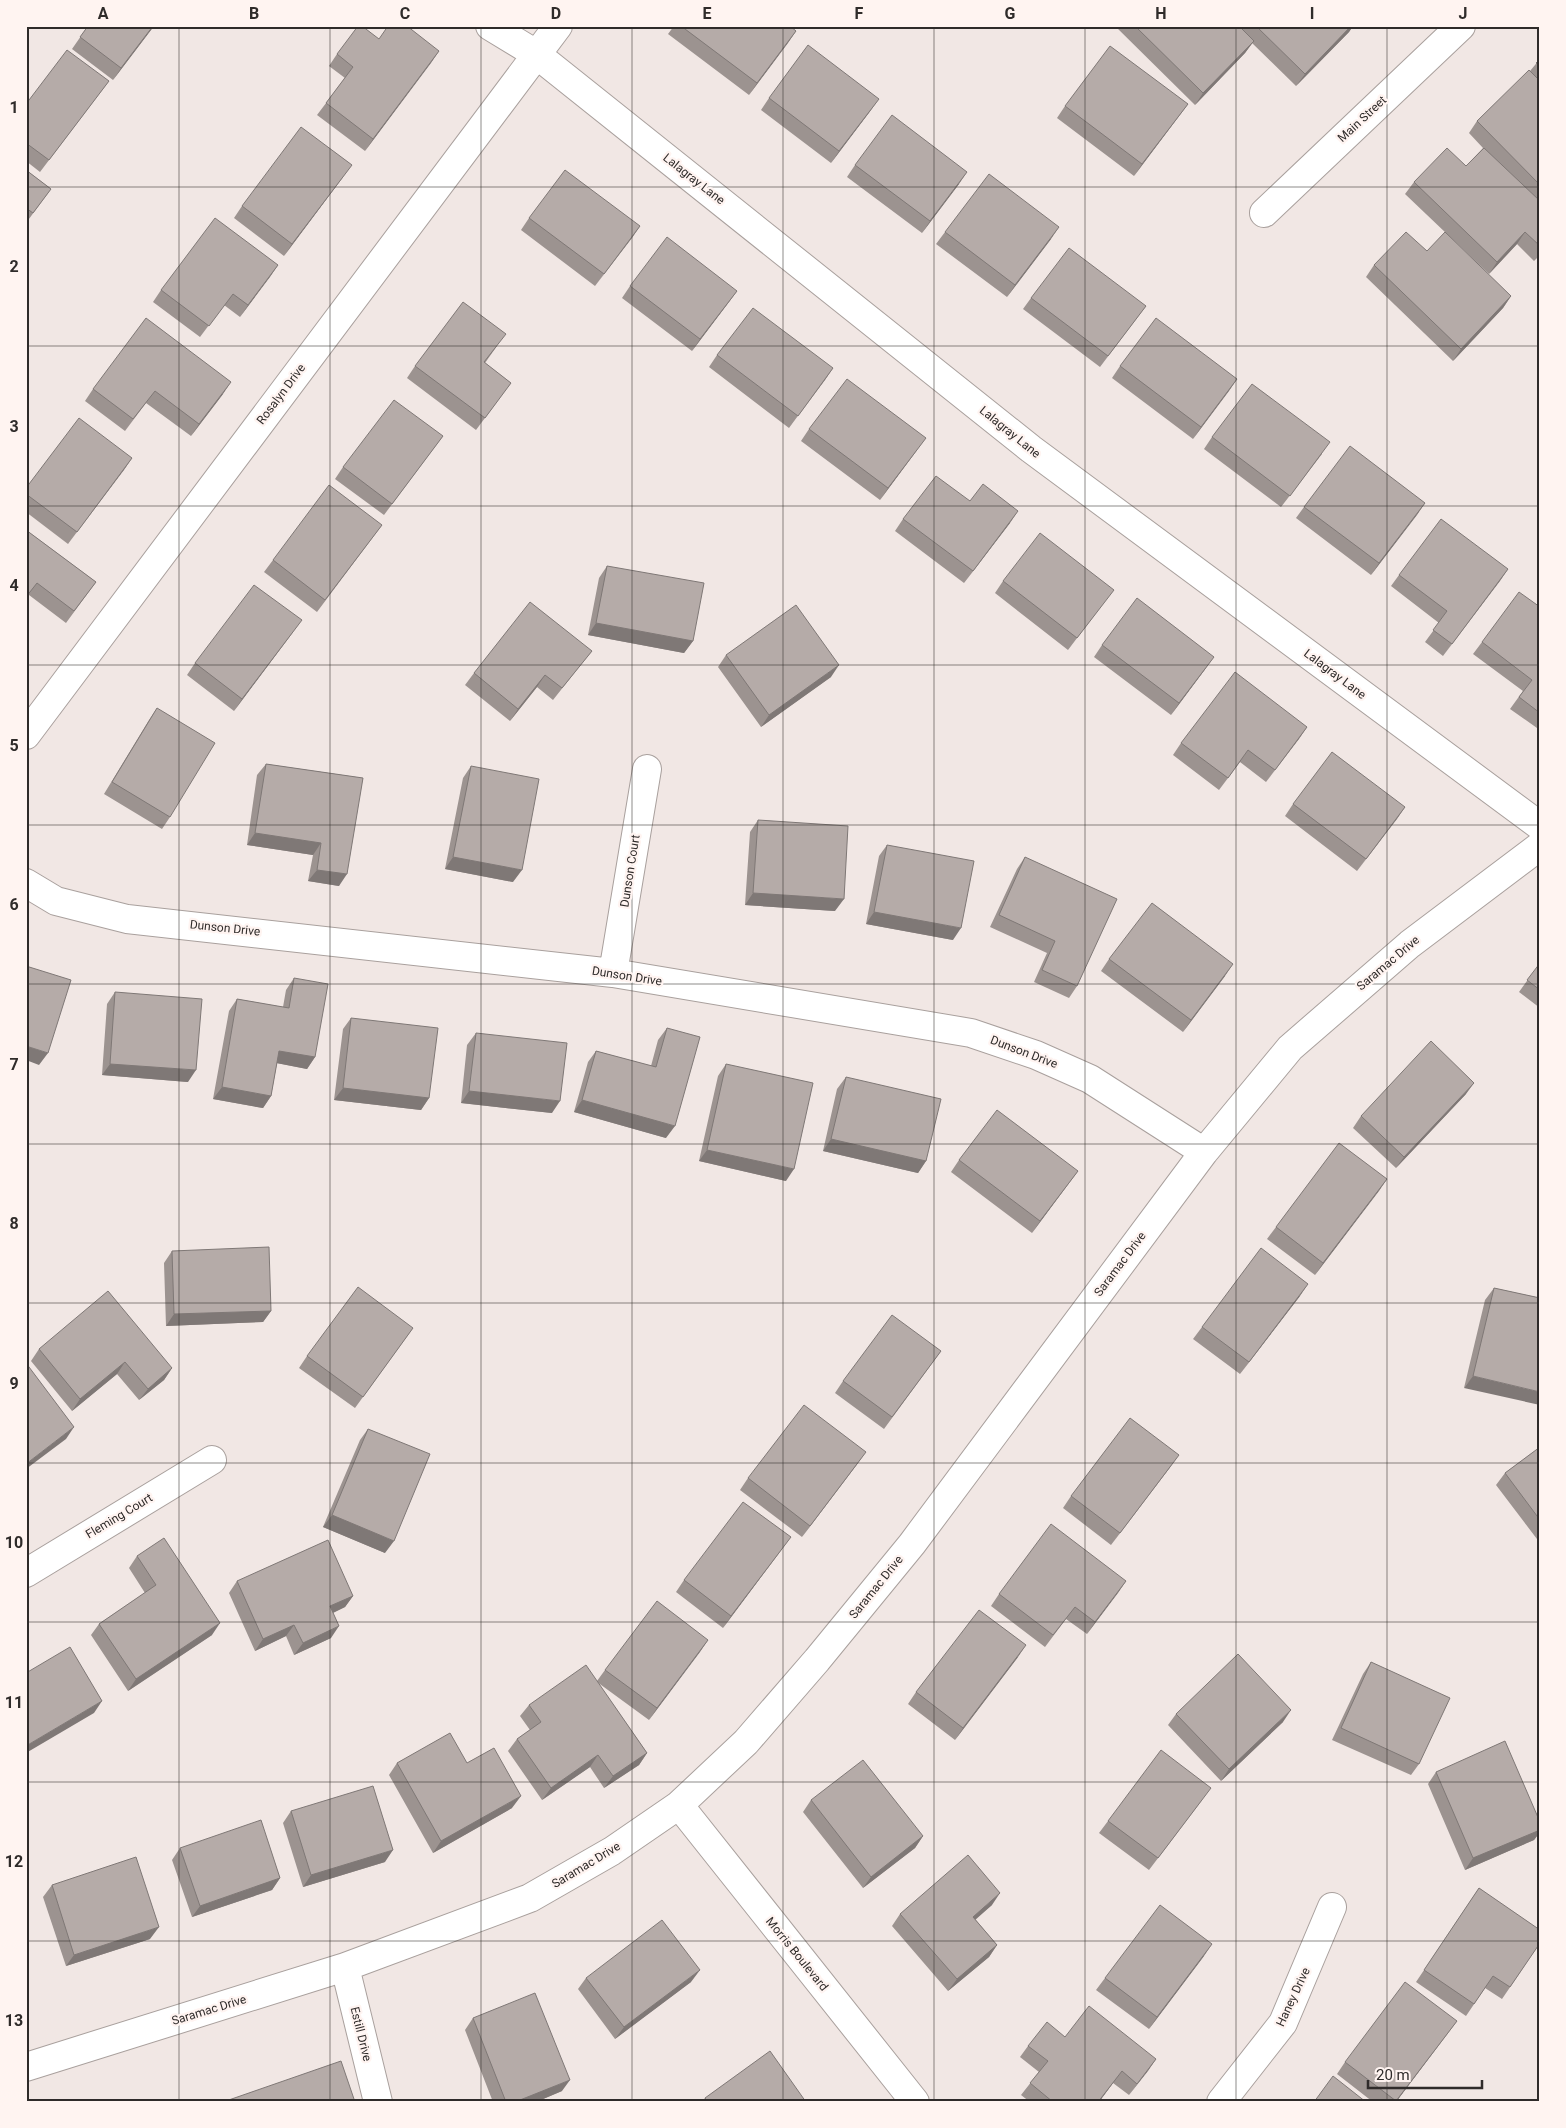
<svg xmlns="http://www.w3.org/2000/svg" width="1566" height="2128" font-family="Roboto,sans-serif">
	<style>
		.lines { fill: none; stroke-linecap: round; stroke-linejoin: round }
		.minor-casing { stroke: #a9a09d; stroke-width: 30 }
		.minor { stroke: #fff; stroke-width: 28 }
		.wall { fill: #9c9390 }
		.shaded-wall { fill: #7f7876 }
		.building { fill: #b5aba8; stroke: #7f7876 }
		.grid { fill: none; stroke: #2f2b2a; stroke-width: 1; stroke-opacity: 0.55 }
		.labels { text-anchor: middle; stroke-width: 4.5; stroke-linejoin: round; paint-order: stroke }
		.street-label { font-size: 12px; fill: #2f2b2a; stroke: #fff4f1 }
		.neatline { fill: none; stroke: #2f2b2a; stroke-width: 2 }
		.grid-label { font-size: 16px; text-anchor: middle; font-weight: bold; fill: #2f2b2a }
	</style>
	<rect width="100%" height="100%" fill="#f1e7e4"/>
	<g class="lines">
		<g class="minor-casing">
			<path id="minor" d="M490 26 536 54 1031 449 1540 826
				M1264 213 1461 26
				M26 735 558 26
				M26 883 56 901 127 919 613 973 971 1033 1036 1055 1090 1079 1204 1152
				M613 973 647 769
				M26 1573 212 1460
				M679 1805 915 2102
				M345 1967 378 2102
				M26 2067 345 1967 530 1898 612 1851 679 1805 746 1742 817 1660 912 1544 1204 1152 1290 1048 1410 944 1540 846
				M1221 2102 1283 2023 1332 1907"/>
		</g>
		<use href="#minor" class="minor"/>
	</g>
	<path class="wall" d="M88 26H154L113 80 72 49Z
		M674 26H790L796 31 749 95 668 34Z
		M1115 26H1353L1349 32 1296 86 1252 43 1245 53 1195 105Z
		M379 39 439 51 365 151 317 115 345 78 329 66 337 54Z
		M1540 59V255L1534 261 1517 244 1489 274 1405 194 1414 182 1466 166 1483 148 1469 133 1477 121 1530 71Z
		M109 81 40 172 26 161V104Z
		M769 98 871 110 831 163 761 110Z
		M1188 104 1134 176 1057 118 1065 106Z
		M855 165 959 184 922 233 847 177Z
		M26 170 51 189 26 223Z
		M343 177 284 256 234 218 242 206Z
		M529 218 640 226 595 286 521 230Z
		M945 232 1051 239 1007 297 936 244Z
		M1427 251 1511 296 1503 308 1453 361 1366 277 1374 265Z
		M278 265 240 317 224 305 200 337 153 302 161 290Z
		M630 286 737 291 692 351 622 298Z
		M1031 298 1146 306 1100 367 1023 309Z
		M497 346 485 363 511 383 476 430 407 378 415 366Z
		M717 355 833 368 789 428 709 367Z
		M1120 366 1237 379 1193 439 1112 378Z
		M93 389 223 394 191 436 146 403 125 431 85 401Z
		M809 429 917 450 880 500 801 441Z
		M443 436 384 515 335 479 343 467Z
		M1212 437 1322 454 1281 507 1204 449Z
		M132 458 68 544 26 512V488Z
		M970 501 1010 523 964 583 895 531 903 519Z
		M1425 503 1371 575 1296 518 1304 507Z
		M382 525 317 612 264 572 273 560Z
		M26 530 96 582 66 623 29 595Z
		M607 566 693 641 684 653 588 635 599 578Z
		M1508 569 1443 656 1425 642 1439 623 1391 586 1399 575Z
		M1003 581 1105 601 1068 650 995 593Z
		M1540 607V724L1537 728 1510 709 1523 691 1473 654 1482 642Z
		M293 632 234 711 187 675 195 663Z
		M1102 645 1206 668 1171 715 1094 657Z
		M592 651 583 662 553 700 537 687 510 721 465 685 474 673Z
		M726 655 831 677 761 727 718 667Z
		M157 708 170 817 162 829 104 794 149 720Z
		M1307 727 1266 782 1240 762 1219 790 1173 755 1181 743Z
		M266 764 363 778 339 886 308 881 313 855 247 845 257 775Z
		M471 766 513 882 445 869 463 778Z
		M1293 804 1405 807 1357 871 1285 816Z
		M758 820 835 911 745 905 750 832Z
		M887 845 953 940 866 924 879 856Z
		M1025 857 1077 986 1069 998 1034 982 1047 953 990 927 1017 869Z
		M1109 959 1225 976 1183 1032 1101 971Z
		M1540 963V1008L1519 992Z
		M294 978 315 1057 307 1069 277 1063 271 1096 263 1108 213 1099 229 1011 237 999 283 1007 286 990Z
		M115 992 188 1082 102 1075 107 1004Z
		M351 1018 429 1098 421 1110 334 1100 343 1029Z
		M667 1028 666 1138 574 1112 588 1062 596 1051 651 1066 658 1040Z
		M476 1033 552 1113 461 1103 467 1045Z
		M726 1064 786 1181 699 1161 718 1076Z
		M846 1077 926 1161 918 1173 823 1151 837 1089Z
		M1466 1094 1396 1168 1353 1128 1361 1116Z
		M959 1160 1078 1171 1032 1233 951 1172Z
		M1387 1179 1315 1275 1267 1239 1276 1227Z
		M172 1251 271 1311 263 1322 166 1326 164 1263Z
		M1494 1288 1540 1298 1464 1388 1485 1300Z
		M1300 1296 1240 1374 1193 1339 1202 1327Z
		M413 1328 355 1408 299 1368 307 1356Z
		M39 1349 172 1368 164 1380 139 1400 117 1374 72 1411 31 1361Z
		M941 1351 884 1429 835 1393 843 1381Z
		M368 1429 385 1553 323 1527 360 1440Z
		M1540 1447V1543L1496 1485 1505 1473Z
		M858 1463 802 1537 740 1490 748 1478Z
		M1171 1466 1111 1545 1063 1508 1071 1496Z
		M782 1549 723 1628 676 1592 684 1580Z
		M137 1556 212 1635 128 1691 91 1635 99 1624 145 1593 129 1568Z
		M237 1581 353 1596 345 1607 333 1613 331 1638 294 1655 286 1636 255 1651 229 1593Z
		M1126 1581 1087 1634 1066 1619 1045 1647 991 1606 999 1594Z
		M708 1640 649 1720 597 1682 647 1753 639 1765 604 1788 590 1767 542 1800 508 1751 517 1739 530 1730 520 1716 529 1705 597 1681 605 1670Z
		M1018 1657 955 1740 908 1704 916 1692Z
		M1371 1662 1419 1764 1411 1775 1332 1740 1363 1674Z
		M1176 1714 1283 1722 1221 1781 1168 1725Z
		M397 1763 512 1808 433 1853 389 1775Z
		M1436 1772 1540 1822V1832L1534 1840 1465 1870 1428 1784Z
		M811 1800 923 1836 915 1848 863 1888 803 1812Z
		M1202 1800 1149 1870 1099 1833 1108 1821Z
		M291 1811 385 1862 303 1887 283 1823Z
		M180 1848 280 1878 272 1890 192 1917 172 1860Z
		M52 1885 150 1939 66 1966 43 1897Z
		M1479 1888 1540 1943 1502 1999 1485 1988 1466 2016 1416 1982Z
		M992 1905 975 1919 997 1945 989 1957 948 1991 892 1926 900 1914Z
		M1204 1956 1149 2029 1096 1990 1105 1978Z
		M586 1978 691 1982 615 2039 578 1989Z
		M473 2018 562 2091 536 2102H493L465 2030Z
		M1457 2021 1396 2102H1373L1337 2074 1345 2062Z
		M1065 2037 1156 2059 1129 2095 1113 2083 1099 2102H1030L1021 2095 1039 2072 1020 2057 1028 2046Z
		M705 2098 806 2102H702Z"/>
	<path class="shaded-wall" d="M153 26H154L113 80 121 68Z
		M1351 26H1353L1349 32 1296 86 1305 74Z
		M796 31 788 43 749 95 757 83Z
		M1254 41 1245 53 1195 105 1203 93Z
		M439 51 431 63 365 151 373 139Z
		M879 99 871 110 831 163 839 151Z
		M1188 104 1134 176 1142 164Z
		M352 165 343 177 284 256 292 244Z
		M967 172 959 184 922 233 930 221Z
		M640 226 632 238 595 286Z
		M1059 227 1051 239 1007 297 1015 285Z
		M1525 232 1517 244 1489 274 1497 262Z
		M278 265 270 277 240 317 248 305Z
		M737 291 729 302 692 351 700 339Z
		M1511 296 1503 308 1453 361 1461 349Z
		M833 368 825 380 789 428 798 416Z
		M1237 379 1229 391 1193 439 1201 427Z
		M231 382 223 394 191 436 199 424Z
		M926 438 917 450 880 500 888 488Z
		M132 458 124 470 68 544 77 532Z
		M1425 503 1417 515 1371 575 1379 563Z
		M1018 511 1010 523 964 583Z
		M1508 569 1500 581 1443 656 1452 644Z
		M302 620 293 632 234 711 242 699Z
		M596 623 693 641 684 653 588 635Z
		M1214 657 1206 668 1171 715 1179 703Z
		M839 665 831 677 761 727 769 715Z
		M545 675 537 687 510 721 518 709Z
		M1307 727 1299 739 1266 782 1275 770Z
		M1405 807 1397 819 1357 871Z
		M255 833 321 843 313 855 247 845Z
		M453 857 522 870 513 882 445 869Z
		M317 870 347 874 339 886 308 881Z
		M753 893 844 899 835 911 745 905Z
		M874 912 961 928 953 940 866 924Z
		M1233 964 1225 976 1183 1032 1191 1020Z
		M26 1046 48 1053 39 1065 26 1060Z
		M279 1051 315 1057 307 1069 271 1062Z
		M110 1064 196 1070 188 1082 102 1075Z
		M1474 1083 1466 1094 1396 1168 1404 1157Z
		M222 1087 271 1096 263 1108 213 1099Z
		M343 1088 429 1098 421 1110 334 1100Z
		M469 1091 560 1101 552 1113 461 1103Z
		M582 1100 675 1126 666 1138 574 1112Z
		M831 1139 926 1161 918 1173 823 1151Z
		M707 1150 794 1169 786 1181 699 1161Z
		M1078 1171 1069 1183 1032 1233 1040 1221Z
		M1387 1179 1379 1191 1315 1275 1323 1263Z
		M1308 1284 1300 1296 1240 1374 1249 1362Z
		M271 1311 263 1322 166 1326 174 1314Z
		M125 1362 117 1374 72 1411 80 1399Z
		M172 1368 164 1380 139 1400 148 1389Z
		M1473 1376 1540 1392V1405L1464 1388Z
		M74 1427 66 1439 26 1469V1464Z
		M866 1452 858 1463 802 1537 810 1526Z
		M1179 1455 1171 1466 1111 1545 1120 1533Z
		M332 1515 394 1541 385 1553 323 1527Z
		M791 1537 782 1549 723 1628 731 1616Z
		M1126 1581 1118 1593 1087 1634 1095 1622Z
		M353 1596 345 1607 322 1618 330 1606Z
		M220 1623 212 1635 128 1691 136 1679Z
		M294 1625 286 1636 255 1651 263 1639Z
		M339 1626 331 1638 294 1655 303 1643Z
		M708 1640 700 1652 649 1720 657 1708Z
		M1026 1645 1018 1657 955 1740 963 1728Z
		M102 1701 94 1713 26 1753V1746Z
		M1291 1710 1283 1722 1221 1781 1229 1769Z
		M647 1753 639 1765 604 1788 613 1776Z
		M598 1755 590 1767 542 1800 551 1788Z
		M521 1796 512 1808 433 1853 441 1841Z
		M1540 1830V1832L1534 1840 1465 1870 1473 1858Z
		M923 1836 915 1848 863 1888 871 1877Z
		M393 1850 385 1862 303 1887 311 1875Z
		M280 1878 272 1890 192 1917 200 1906Z
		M1000 1893 992 1905 965 1929 973 1917Z
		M159 1927 150 1939 66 1966 74 1955Z
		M1212 1944 1204 1956 1149 2029 1157 2017Z
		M997 1945 989 1957 948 1991 957 1979Z
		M700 1970 691 1982 615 2039 624 2027Z
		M1457 2021 1448 2033 1396 2102V2101Z
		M1156 2059 1148 2071 1129 2095 1137 2084Z
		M1122 2071 1113 2083 1099 2102H1098Z
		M570 2080 562 2091 536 2102H515Z"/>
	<path class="building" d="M88 26H153L121 68 80 37Z
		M358 26H362L379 39 388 26H407L439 51 373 139 326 103 353 67 337 54Z
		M681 26H790L796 31 757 83Z
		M1135 26H1239L1254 41 1203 93Z
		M1256 26H1351L1305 74Z
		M808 45 879 99 839 151 769 98Z
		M1110 46 1188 104 1142 164 1065 106Z
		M67 50 109 81 49 160 26 143V104Z
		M1540 59V66L1536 63Z
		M1529 70 1540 81V185L1477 121Z
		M892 115 967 172 930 221 855 165Z
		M301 127 352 165 292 244 242 206Z
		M1447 148 1466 166 1484 148 1540 201V246L1525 232 1497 262 1414 182Z
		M26 170 51 189 33 213 26 208Z
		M565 170 640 226 604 274 529 218Z
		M989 174 1059 227 1015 285 945 232Z
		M215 218 278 265 248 305 233 294 209 326 161 290Z
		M1406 232 1427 251 1445 232 1511 296 1461 349 1374 265Z
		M667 237 737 291 700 339 630 286Z
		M1069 248 1146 306 1108 356 1031 298Z
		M463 302 506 334 484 362 511 383 485 418 415 366Z
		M753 308 833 368 798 416 717 355Z
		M146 318 231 382 199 424 155 391 133 419 93 389Z
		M1156 318 1237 379 1201 427 1120 366Z
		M847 379 926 438 888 488 809 429Z
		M1252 384 1330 442 1290 496 1212 437Z
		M394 400 443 436 392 504 343 467Z
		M79 418 132 458 77 532 26 494V488Z
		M1350 446 1425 503 1379 563 1304 507Z
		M936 476 970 501 983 484 1018 511 973 571 903 519Z
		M329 485 382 525 325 600 273 560Z
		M1441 519 1508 569 1452 644 1433 630 1447 611 1399 575Z
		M26 530 96 582 74 611 37 583 26 597Z
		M1040 533 1114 590 1077 638 1003 581Z
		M607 566 704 583 693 641 596 623Z
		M254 585 302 620 242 699 195 663Z
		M1519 592 1540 607V713L1519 697 1532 680 1482 642Z
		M1137 598 1214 657 1179 703 1102 645Z
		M530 602 592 651 562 688 545 675 518 709 474 673Z
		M796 605 839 665 769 715 726 655Z
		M1235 672 1307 727 1275 770 1248 750 1228 778 1181 743Z
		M157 708 215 743 170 817 112 782Z
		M1332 752 1405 807 1366 859 1293 804Z
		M266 764 363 778 347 874 317 870 321 843 255 833Z
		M471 766 539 779 522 870 453 857Z
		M758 820 848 826 844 899 753 893Z
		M887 845 974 861 961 928 874 912Z
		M1025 857 1117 899 1077 986 1042 970 1055 941 999 915Z
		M1152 903 1233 964 1191 1020 1109 959Z
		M1540 963V990L1527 980Z
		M26 966 71 980 48 1053 26 1046Z
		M294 978 328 984 315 1057 279 1051 271 1096 222 1087 237 999 289 1008Z
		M115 992 202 999 196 1070 110 1064Z
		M351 1018 438 1028 429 1098 343 1088Z
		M667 1028 700 1037 675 1126 582 1100 596 1051 656 1067Z
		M476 1033 567 1043 560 1101 469 1091Z
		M1431 1041 1474 1083 1404 1157 1361 1116Z
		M726 1064 813 1083 794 1169 707 1150Z
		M846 1077 941 1099 926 1161 831 1139Z
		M997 1110 1078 1171 1040 1221 959 1160Z
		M1339 1143 1387 1179 1323 1263 1276 1227Z
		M269 1247 271 1311 174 1314 172 1251Z
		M1261 1248 1308 1284 1249 1362 1202 1327Z
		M358 1287 413 1328 363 1397 307 1356Z
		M1494 1288 1540 1298V1392L1473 1376Z
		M108 1291 172 1368 148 1389 125 1362 80 1399 39 1349Z
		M892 1315 941 1351 892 1417 843 1381Z
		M26 1363 74 1427 26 1464Z
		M804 1405 866 1452 810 1526 748 1478Z
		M1130 1418 1179 1455 1120 1533 1071 1496Z
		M368 1429 430 1454 394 1541 332 1515Z
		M1540 1447V1520L1505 1473Z
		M743 1502 791 1537 731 1616 684 1580Z
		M1051 1524 1126 1581 1095 1622 1075 1607 1053 1635 999 1594Z
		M164 1538 220 1623 136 1679 99 1624 156 1585 137 1556Z
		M328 1540 353 1596 330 1606 339 1626 303 1643 294 1625 263 1639 237 1581Z
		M657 1601 708 1640 657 1708 605 1670Z
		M979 1610 1026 1645 963 1728 916 1692Z
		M70 1647 102 1701 26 1746V1673Z
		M1238 1654 1291 1710 1229 1769 1176 1714Z
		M1371 1662 1450 1698 1419 1764 1341 1728Z
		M586 1665 647 1753 613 1776 598 1755 551 1788 517 1739 541 1722 529 1705Z
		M450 1733 467 1763 494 1748 521 1796 441 1841 397 1763Z
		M1505 1741 1540 1822V1830L1473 1858 1436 1772Z
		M1161 1750 1211 1788 1158 1858 1108 1821Z
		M863 1760 923 1836 871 1877 811 1800Z
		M373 1786 393 1850 311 1875 291 1811Z
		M261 1820 280 1878 200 1906 180 1848Z
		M968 1855 1000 1893 973 1917 997 1945 957 1979 900 1914Z
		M136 1857 159 1927 74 1955 52 1885Z
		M1479 1888 1540 1930V1943L1510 1987 1493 1976 1474 2004 1424 1970Z
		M1160 1905 1212 1944 1157 2017 1105 1978Z
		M662 1920 700 1970 624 2027 586 1978Z
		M1405 1982 1457 2021 1396 2101 1345 2062Z
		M535 1993 570 2080 515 2102H506L473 2018Z
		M1089 2006 1156 2059 1137 2084 1122 2071 1098 2102H1053L1030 2083 1048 2061 1028 2046 1047 2022 1065 2037Z
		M770 2051 806 2102H708L705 2098Z
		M341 2061 355 2102H223Z
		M1333 2076 1366 2102H1314Z"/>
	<path class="grid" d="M179 26V2102M330 26V2102M481 26V2102M632 26V2102M783 26V2102M934 26V2102M1085 26V2102M1236 26V2102M1387 26V2102M26 187H1540M26 346H1540M26 506H1540M26 665H1540M26 825H1540M26 984H1540M26 1144H1540M26 1303H1540M26 1463H1540M26 1622H1540M26 1782H1540M26 1941H1540"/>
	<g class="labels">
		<g class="street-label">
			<text transform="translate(1362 119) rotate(-43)" y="4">Main Street</text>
			<text transform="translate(694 179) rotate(38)" y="4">Lalagray Lane</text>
			<text transform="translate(281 394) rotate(-53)" y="4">Rosalyn Drive</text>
			<text transform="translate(1010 432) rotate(39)" y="4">Lalagray Lane</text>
			<text transform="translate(1335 674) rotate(37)" y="4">Lalagray Lane</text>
			<text transform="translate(630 871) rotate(-81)" y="4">Dunson Court</text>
			<text transform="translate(225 928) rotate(6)" y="4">Dunson Drive</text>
			<text transform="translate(1388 963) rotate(-40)" y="4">Saramac Drive</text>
			<text transform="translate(627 976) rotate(9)" y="4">Dunson Drive</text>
			<text transform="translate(1024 1052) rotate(21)" y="4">Dunson Drive</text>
			<text transform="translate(1120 1264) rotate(-53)" y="4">Saramac Drive</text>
			<text transform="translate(119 1516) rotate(-31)" y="4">Fleming Court</text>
			<text transform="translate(876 1587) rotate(-51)" y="4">Saramac Drive</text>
			<text transform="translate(586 1865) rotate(-31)" y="4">Saramac Drive</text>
			<text transform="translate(797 1954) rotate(51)" y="4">Morris Boulevard</text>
			<text transform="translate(1293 1997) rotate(-65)" y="4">Haney Drive</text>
			<text transform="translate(209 2010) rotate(-17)" y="4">Saramac Drive</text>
			<text transform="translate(361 2034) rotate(76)" y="4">Estill Drive</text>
		</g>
	</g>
	<rect width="1566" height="2128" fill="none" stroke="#fff4f1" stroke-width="55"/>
	<path d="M1368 2080v8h114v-8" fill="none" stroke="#2f2b2a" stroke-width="2.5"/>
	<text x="1376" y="2080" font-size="15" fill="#2f2b2a" stroke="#fff4f1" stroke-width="4" paint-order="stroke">20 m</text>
	<rect x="28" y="28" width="1510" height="2072" class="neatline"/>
	<g class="grid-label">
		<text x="103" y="19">A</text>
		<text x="254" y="19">B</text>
		<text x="405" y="19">C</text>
		<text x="556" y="19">D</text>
		<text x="707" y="19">E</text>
		<text x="859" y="19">F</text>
		<text x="1010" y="19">G</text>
		<text x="1161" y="19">H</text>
		<text x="1312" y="19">I</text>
		<text x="1463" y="19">J</text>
		<text x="14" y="113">1</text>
		<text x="14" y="272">2</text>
		<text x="14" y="432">3</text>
		<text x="14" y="591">4</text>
		<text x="14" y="751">5</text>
		<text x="14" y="910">6</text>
		<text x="14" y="1070">7</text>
		<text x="14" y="1229">8</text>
		<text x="14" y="1389">9</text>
		<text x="14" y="1548">10</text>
		<text x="14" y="1708">11</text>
		<text x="14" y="1867">12</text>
		<text x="14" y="2026">13</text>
	</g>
</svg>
